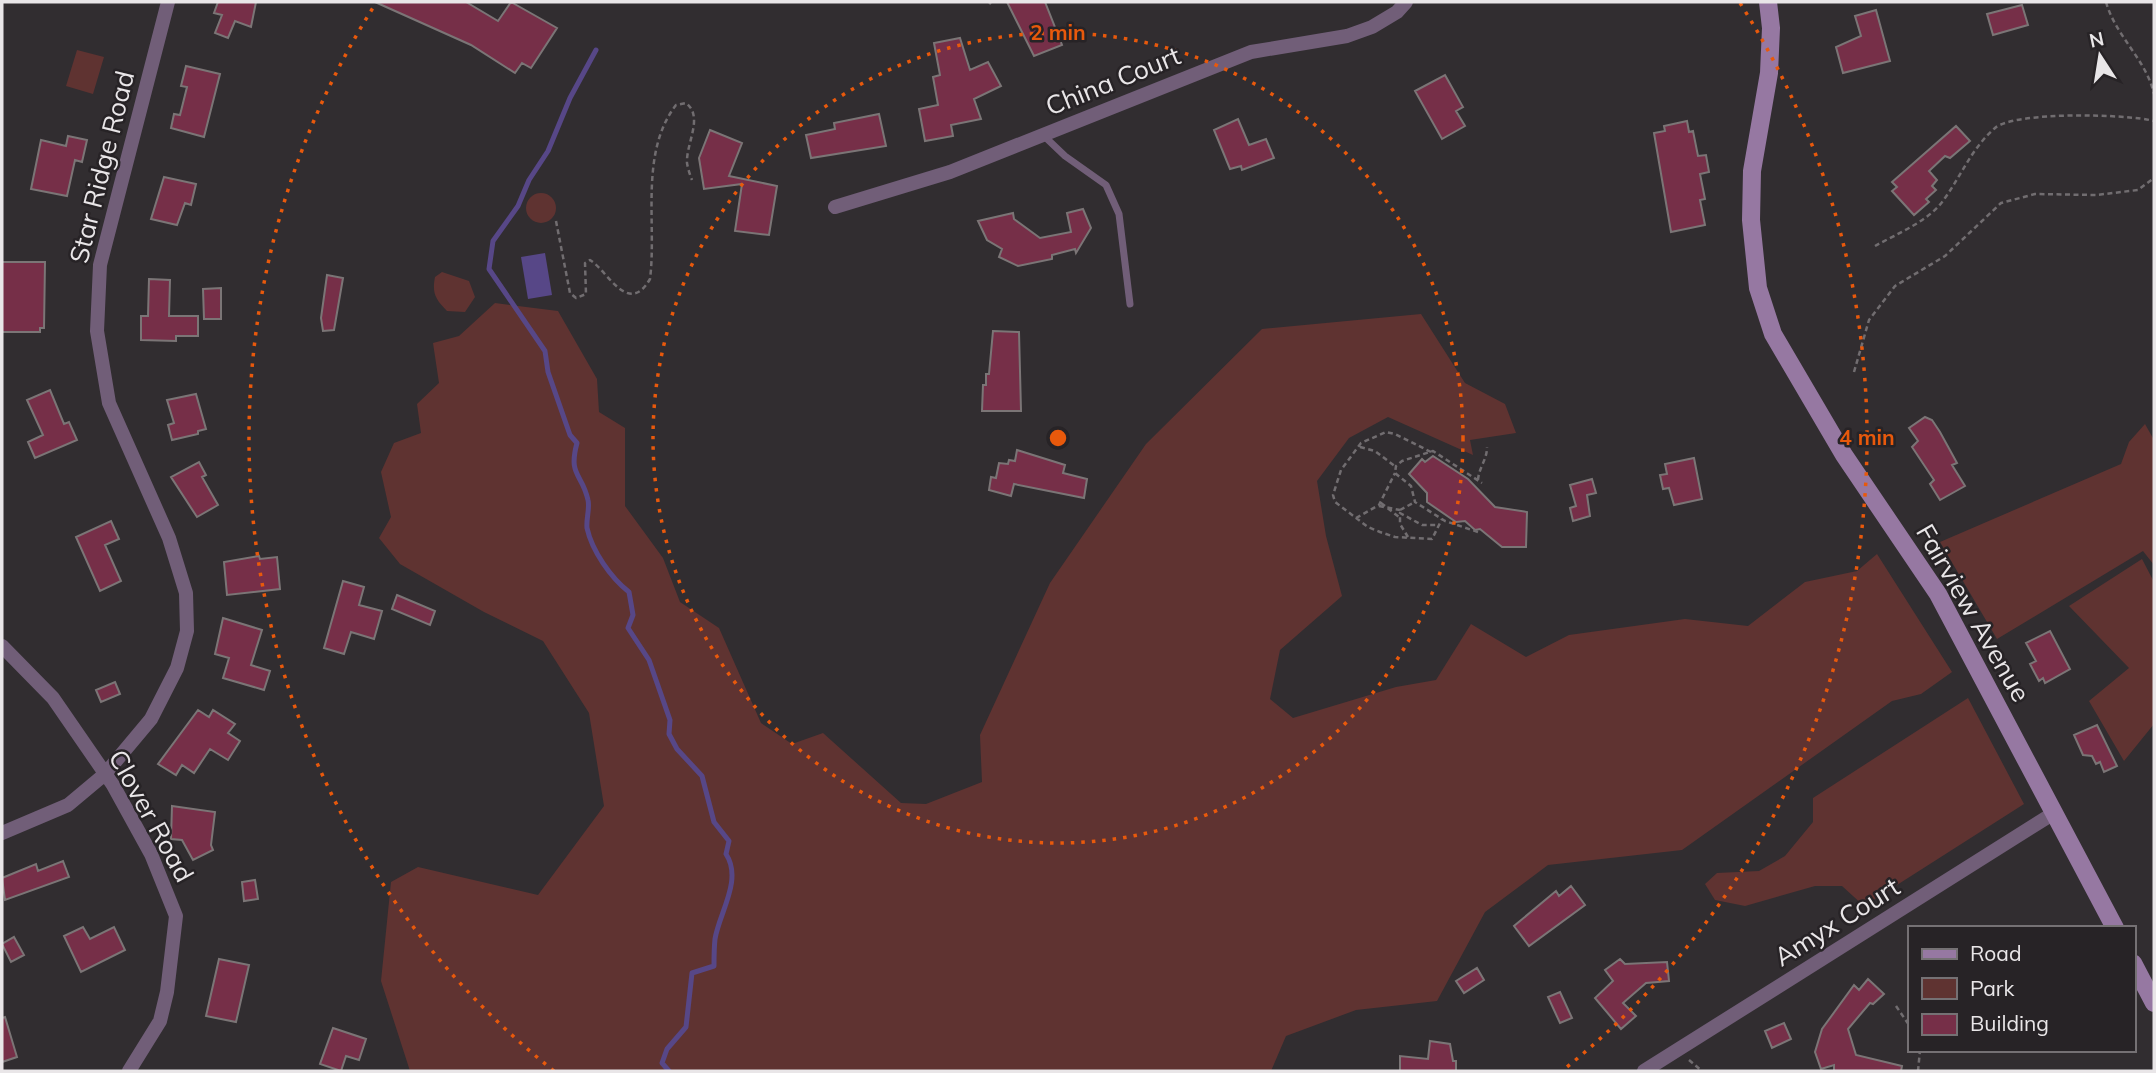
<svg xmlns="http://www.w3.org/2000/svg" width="2156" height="1073" font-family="Mulish,sans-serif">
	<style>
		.green { fill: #5f3331 }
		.water { fill: #574787 }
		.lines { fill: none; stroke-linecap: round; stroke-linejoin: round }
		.stream { stroke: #574787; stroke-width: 5 }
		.building { fill: #762f48; stroke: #7b7576; stroke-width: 2 }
		.path { stroke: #716d70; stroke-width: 2.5; stroke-dasharray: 5 3.5; stroke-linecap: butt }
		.lane { stroke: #715e78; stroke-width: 7 }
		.street { stroke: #715e78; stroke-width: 14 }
		.secondary { stroke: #9678a2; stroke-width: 18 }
		.ring { fill: none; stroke: #e8590c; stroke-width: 3.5; stroke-dasharray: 3.5 7 }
		.labels { text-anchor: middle; stroke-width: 5; stroke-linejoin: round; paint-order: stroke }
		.street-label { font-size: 26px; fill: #e9e6e8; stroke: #272326 }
		.centre { fill: #e8590c; stroke: #272326; stroke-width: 3.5 }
		.ring-label { font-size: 21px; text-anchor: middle; font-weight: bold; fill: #e8590c; stroke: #272326; stroke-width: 5; stroke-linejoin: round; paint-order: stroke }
	</style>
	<rect width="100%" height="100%" fill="#312d30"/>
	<path class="green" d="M77 50 104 57 93 94 66 86Z
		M526 208a15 15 0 1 1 30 0a15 15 0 1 1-30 0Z
		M442 272 469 281 475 297 465 312 447 311C435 299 432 293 435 277Z
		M495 303 558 311 597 379 599 412 625 428V506L663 558 680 602 719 628 761 723 792 744 823 733 901 803 926 804 982 782 980 735 1050 583 1146 444 1262 329 1421 314 1465 383 1505 404 1516 433 1470 440 1473 455 1388 417 1349 438 1317 481 1326 536 1342 596 1280 650 1270 699 1293 718 1396 687 1436 680 1471 624 1526 657 1569 635 1685 619 1748 626 1805 582 1857 571 1877 554 1952 672 1921 694 1892 701 1682 850 1548 865 1485 912 1437 1001 1356 1010 1286 1036 1271 1071H410L381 981 391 882 418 867 538 895 604 806 589 713 543 641 484 612 400 564 379 538 391 517 381 472 394 443 421 433 417 404 439 383 433 343 459 336Z
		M2145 424 2154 440V565L2143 551 1997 639 1940 542 2121 464 2129 442Z
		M2142 559 2154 582V724L2124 761 2089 701 2129 668 2069 606Z
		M1968 698 2024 804 1864 906 1842 886H1815L1745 906 1715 900 1705 884 1717 873 1759 871 1785 856 1813 822V798Z"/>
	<path class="water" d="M545 253 552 295 528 299 521 257Z"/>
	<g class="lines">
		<path class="stream" d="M596 50 570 98 548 151 529 180 518 206 493 241 489 269 545 351 548 372 570 435 577 443C568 476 582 473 588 500 590 508 586 519 587 528 592 551 611 578 629 592L633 615 628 628 649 660 670 720 669 734 677 749 702 776 714 822 729 841 726 854C743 880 719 913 715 939 714 948 714 957 714 966L692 973 686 1027 667 1049 662 1063 669 1071"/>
	</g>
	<path class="building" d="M218 2H256L251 27 235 21 228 38 215 33 222 15 214 13Z
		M375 2H466L498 21 511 2 557 28 531 68 522 63 515 73 471 45Z
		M1007 2H1045L1062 45 1034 56Z
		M2022 5 2028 25 1993 35 1987 14Z
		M1876 10 1890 61 1843 73 1836 47 1861 36 1855 16Z
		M960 38 970 70 988 62 1001 86 974 99 981 119 951 125 953 136 925 141 919 109 938 105 933 77 940 75 934 43Z
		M186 66 220 74 204 137 171 128 174 114 180 115 187 87 181 86Z
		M1445 75 1463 107 1456 111 1465 126 1442 139 1415 91Z
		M879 114 886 146 811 158 806 135 835 129 834 123Z
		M1238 119 1249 145 1266 139 1274 158 1242 170 1241 166 1230 169 1214 130Z
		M1687 121 1689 132 1693 131 1698 156 1706 155 1709 172 1700 174 1705 199 1700 200 1705 225 1671 232 1654 133 1665 131 1664 126Z
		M1956 126 1970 141 1950 158 1945 156 1929 171 1937 180 1932 186 1936 190 1926 199 1929 202 1914 215 1892 191 1897 187 1892 182Z
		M710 130 742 143 729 176 777 186 769 235 735 231 742 184 704 189 699 158Z
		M68 136 87 140 82 162 75 160 67 196 31 189 41 140 66 146Z
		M164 177 196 184 191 205 185 203 177 225 151 219Z
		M1083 209 1091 228 1076 253 1075 249 1052 255V259L1018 266 999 257 1002 249 987 240 978 221 1013 213 1014 219 1040 238 1071 232 1067 213Z
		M2 262H45L44 328H40V332H2Z
		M327 275 343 278 334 330 323 331 321 318Z
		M149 279 170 280 169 316H198V336H176V341L141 340V316H148Z
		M221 288V319H204L203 289Z
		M993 331 1019 332 1021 411H982L983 385H986V374H989Z
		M50 390 64 424 69 422 77 440 35 458 28 442 43 435 27 400Z
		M196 394 206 429 198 431V434L172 440 168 425 174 423 167 400Z
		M1925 417 1932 420 1940 432 1957 463 1952 465 1965 486 1940 500 1930 484 1934 480 1912 447 1918 441 1909 428Z
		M1017 450 1065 465 1063 473 1087 479 1084 498 1014 484 1011 496 989 490 991 477 996 478 999 463 1008 464 1009 460 1015 461Z
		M1433 456 1468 479 1495 507 1527 512 1526 547H1502L1480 529 1475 530 1465 521 1456 522 1427 502V493L1409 474 1422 459 1425 462Z
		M1694 458 1702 499 1674 505 1669 488 1663 489 1660 475 1667 474 1665 464Z
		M199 462 206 475 202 477 218 505 197 517 171 477Z
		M1592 479 1596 493 1587 495 1590 516 1573 521 1570 508 1576 506 1570 485Z
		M111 521 119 539 105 545 121 581 100 591 76 537Z
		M259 556 260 559 277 557 280 589 227 595 224 562Z
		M343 581 364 587 359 605 382 611 374 639 351 632 344 654 324 648Z
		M397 595 435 611 430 625 392 609Z
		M223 618 262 630 251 665 270 671 264 690 223 678 229 658 215 654Z
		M2050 631 2070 669 2045 683 2043 678 2039 681 2030 664 2036 661 2026 643Z
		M115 682 120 694 101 702 96 690Z
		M198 710 209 717 213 710 235 724 228 733 240 741 228 760 210 749 194 773 182 765 176 775 158 764Z
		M2097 725 2117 766 2104 772 2100 762 2096 764 2092 756 2083 755 2074 735Z
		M172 806 215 812 211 845 213 850 193 860 182 840 171 839Z
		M63 861 69 877 5 900 2 878 36 864 38 871Z
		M255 880 258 899 244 901 242 882Z
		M1571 886 1585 905 1529 946 1514 926 1556 891 1559 896Z
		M83 927 90 939 114 927 125 950 81 972 64 936Z
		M14 937 24 955 11 962 2 944Z
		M219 959 249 965 236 1022 206 1016Z
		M1620 959 1625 964 1667 962 1669 981 1646 983 1623 1003 1636 1016 1621 1029 1595 998 1613 981 1605 970Z
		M1477 968 1484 980 1464 993 1456 981Z
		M1868 979 1884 994 1873 1004 1870 1003 1848 1029 1856 1055 1902 1066 1901 1071H1834V1065L1821 1069 1815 1052 1822 1029 1854 985 1859 990Z
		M1560 992 1572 1018 1560 1023 1548 997Z
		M5 1017 17 1057 2 1062V1018Z
		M1784 1023 1791 1039 1772 1048 1765 1031Z
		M333 1028 366 1039 359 1060 346 1056 341 1071 320 1064Z
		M1430 1041 1450 1044 1453 1061H1456V1071H1400V1056L1428 1059Z"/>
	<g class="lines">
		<path class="path" d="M989 2 991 4
			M2106 2C2116 37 2146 59 2154 94
			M556 221 570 293 576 298 586 294 585 263 590 260C608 271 628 317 650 279 657 224 639 153 676 105L686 103C704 117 686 143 687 163 688 169 690 175 692 180
			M1875 246C1898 233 1930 221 1945 198 1962 174 1972 148 1995 128 2015 111 2128 114 2154 121
			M1854 372 1869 320 1895 286 1945 256 2001 203 2035 194 2096 195 2138 190 2154 178
			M1360 447 1375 451 1396 467
			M1431 452 1395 434 1386 432 1361 443 1341 470 1333 495 1335 502 1368 527 1380 532 1395 537 1432 539 1442 519
			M1478 480C1479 467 1487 460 1487 447
			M1381 503 1399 517
			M1379 506 1400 510
			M1400 510 1415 502
			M1356 518 1379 505 1395 473
			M1478 532 1445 521 1415 502 1411 486 1395 473 1396 466 1402 461 1433 451 1482 483
			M1408 537 1400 524V513L1422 525H1439
			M1896 1006 1909 1025
			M1689 1060 1702 1071
			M1918 1071 1920 1050"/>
		<path class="lane" d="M1044 136 1065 156 1106 185 1119 214 1130 304"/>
		<path class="street" d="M835 207 950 172 1251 52 1347 36 1372 27 1397 12 1406 2
			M2 646 53 698 113 785 151 854 176 916 167 992 160 1021 129 1071
			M2 833 68 805 105 774 151 719 177 668 187 631 186 593 169 538 109 403 97 331 100 265 168 2
			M1644 1071 2054 813"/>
		<path class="secondary" d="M1768 2 1771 28 1769 73 1752 171 1751 220 1758 288 1773 334 1844 455 1938 594 2115 928
			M2133 963 2154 1003"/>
	</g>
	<g class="ring">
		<circle cx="1058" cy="438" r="405"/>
		<path d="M554 1071A809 809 0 0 1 376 3M1740 3A809 809 0 0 1 1562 1071"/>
	</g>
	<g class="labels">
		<g class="street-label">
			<text transform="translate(1113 81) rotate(-22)" y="9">China Court</text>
			<text transform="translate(102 167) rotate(-76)" y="9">Star Ridge Road</text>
			<text transform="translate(1973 613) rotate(60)" y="9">Fairview Avenue</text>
			<text transform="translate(151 816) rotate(61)" y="9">Clover Road</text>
			<text transform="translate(1837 922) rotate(-32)" y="9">Amyx Court</text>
		</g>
	</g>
	<circle cx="1058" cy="438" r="10" class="centre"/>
	<g class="ring-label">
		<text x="1058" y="40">2 min</text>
		<text x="1867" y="445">4 min</text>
	</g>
	<rect width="2156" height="1073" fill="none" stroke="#e9e6e8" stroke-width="7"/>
	<rect x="1908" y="926" width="228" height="126" fill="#272326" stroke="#757174" stroke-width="2"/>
	<rect x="1922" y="949" width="35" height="10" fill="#9678a2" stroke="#757174" stroke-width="2"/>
	<text x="1970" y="961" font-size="21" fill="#e9e6e8">Road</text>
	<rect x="1922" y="978" width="35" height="21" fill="#5f3331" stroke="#757174" stroke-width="2"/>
	<text x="1970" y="996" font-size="21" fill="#e9e6e8">Park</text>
	<rect x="1922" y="1014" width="35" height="21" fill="#762f48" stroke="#757174" stroke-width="2"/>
	<text x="1970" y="1031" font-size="21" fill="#e9e6e8">Building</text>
	<g transform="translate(2100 56) rotate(348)" stroke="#272326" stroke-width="5" paint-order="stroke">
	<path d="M0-5L12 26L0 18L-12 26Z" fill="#e9e6e8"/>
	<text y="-10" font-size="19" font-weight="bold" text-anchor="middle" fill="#e9e6e8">N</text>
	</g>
</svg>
